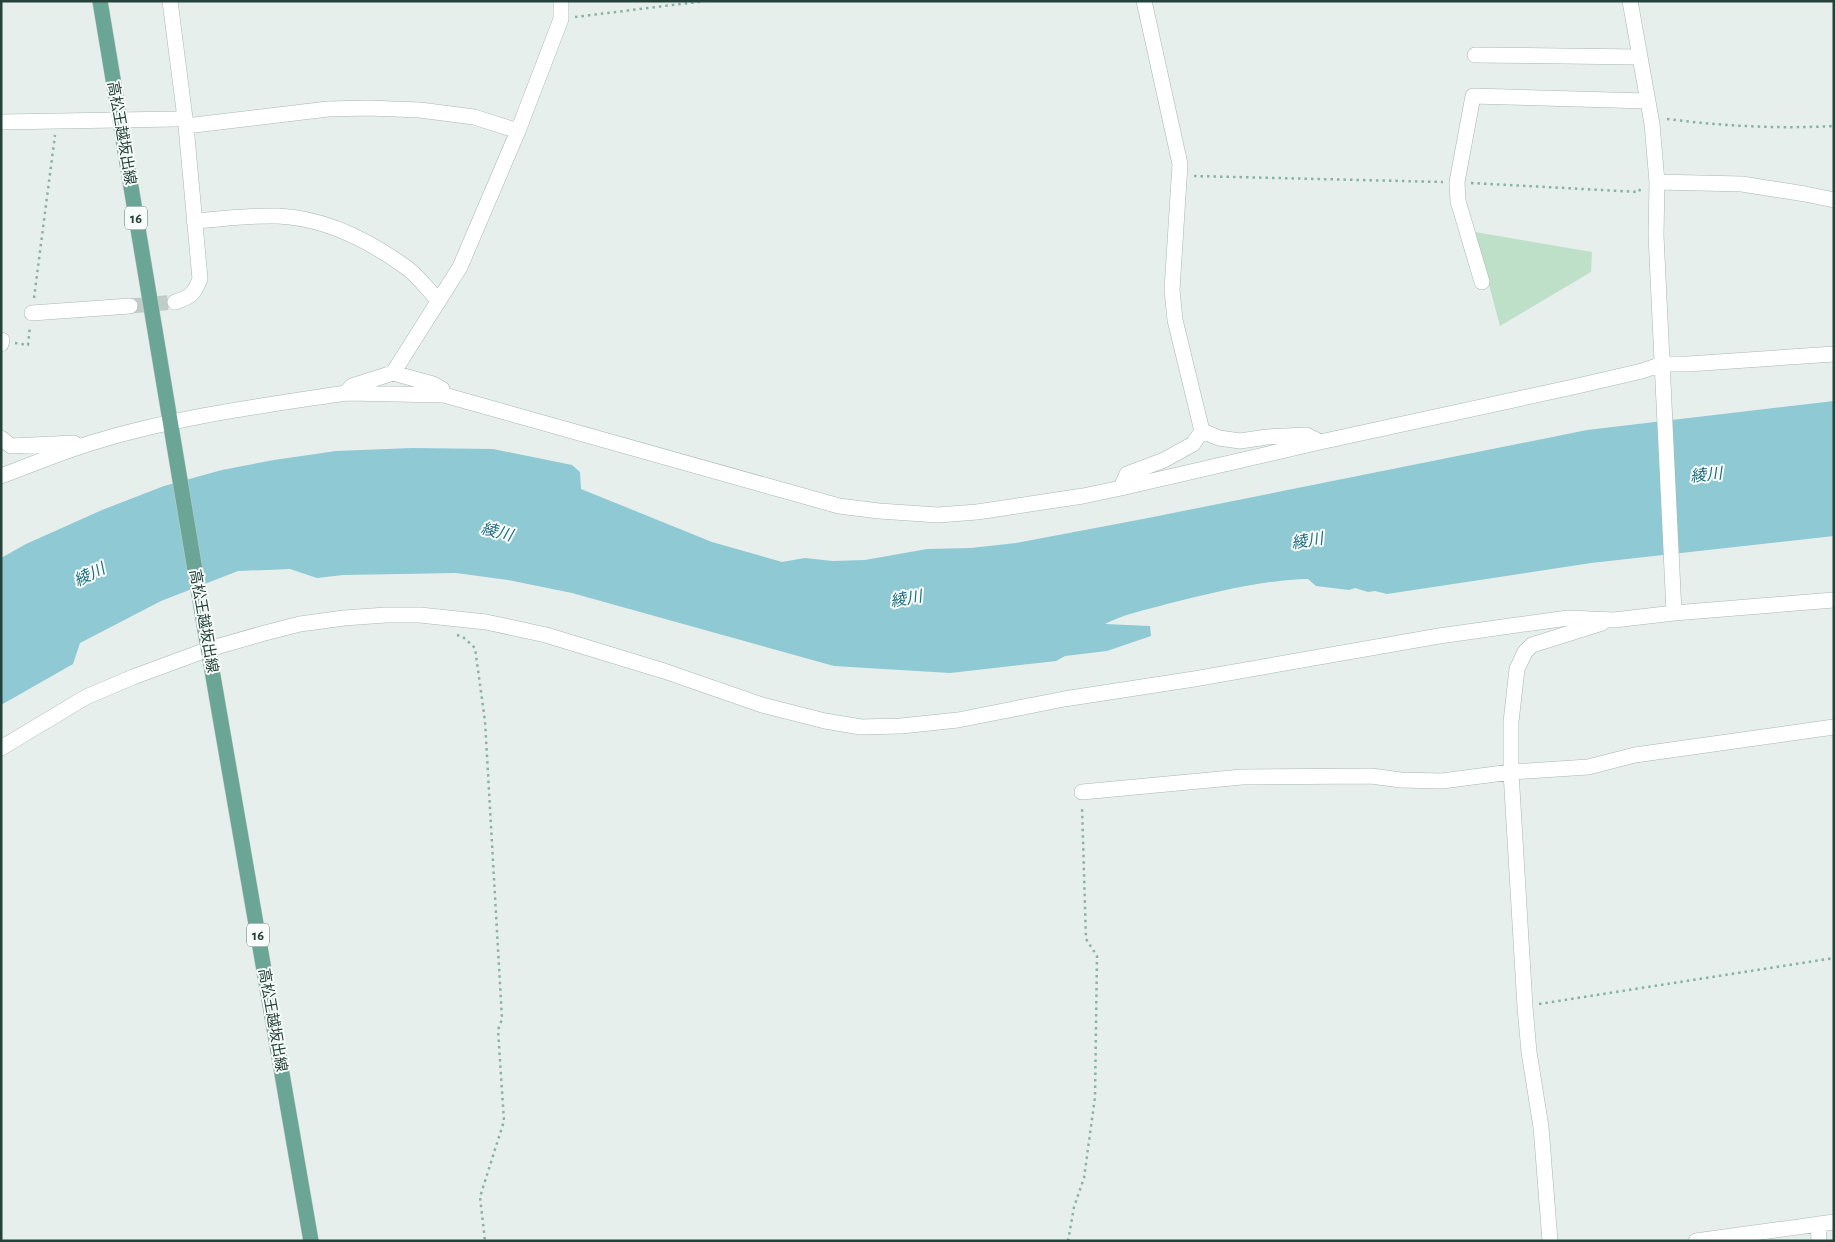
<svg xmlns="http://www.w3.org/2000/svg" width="1835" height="1242" font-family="'Alegreya Sans','Noto Sans JP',sans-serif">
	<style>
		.green { fill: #bfe0c8 }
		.water { fill: #8ec9d4 }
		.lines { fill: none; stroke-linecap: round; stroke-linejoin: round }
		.minor-tunnel { stroke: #bfccc8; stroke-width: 15; stroke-dasharray: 15 8; stroke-linecap: butt }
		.minor-casing { stroke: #a8b8b2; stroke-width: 16 }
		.major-casing { stroke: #c2cac8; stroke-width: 16 }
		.path { stroke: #86b3a5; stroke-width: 2.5; stroke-dasharray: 2.5 4; stroke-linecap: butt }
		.minor { stroke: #fff; stroke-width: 15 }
		.major { stroke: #6aa596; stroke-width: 15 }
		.labels { text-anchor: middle; stroke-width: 4; stroke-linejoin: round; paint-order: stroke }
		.shield { fill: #f7fbf9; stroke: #637a73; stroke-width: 1 }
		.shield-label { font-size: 14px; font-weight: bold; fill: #24423a }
		.street-label { font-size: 15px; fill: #24423a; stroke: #f7fbf9 }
		.water-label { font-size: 16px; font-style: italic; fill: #1c6f80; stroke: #f7fbf9 }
	</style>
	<rect width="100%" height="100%" fill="#e6efeb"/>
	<path class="green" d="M1475 232 1592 252 1591 272 1500 326Z"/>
	<path class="water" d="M1834 401V536L1591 563 1387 594 1375 591 1368 592 1355 588 1349 590 1316 586 1308 579C1261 580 1213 593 1167 604 1146 610 1124 614 1105 624L1150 626 1151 636 1107 651 1065 656 1056 661 950 673 834 666 572 593 508 580 456 573 343 575 317 578 290 569 238 571 161 601 80 643 73 664 1 705V558L26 544 102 510 164 486 222 470 274 460 336 451 412 448 493 449 572 465 580 472 581 489 712 542 782 562 805 558 833 561 865 560 927 549 971 548 1016 543 1143 519 1587 430Z"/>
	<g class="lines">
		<path class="minor-tunnel" d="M130 306 175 302"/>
		<g class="minor-casing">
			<path id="minor" d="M170 1 186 126 200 279C194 294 191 297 175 302
				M1475 55 1640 57
				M1 122 176 119 185 116
				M186 126 328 109 368 108 420 110 474 117 518 131
				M1657 182 1742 184 1805 194 1834 200
				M194 221C222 219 250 215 278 216 325 218 370 241 407 268 419 277 429 291 439 301
				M1482 282 1458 201 1457 182 1473 96 1647 101
				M32 313 130 306
				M1 344 2 340
				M393 373 460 267 518 131 561 19V1
				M346 393 444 395
				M1202 431 1219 438 1240 441 1267 437 1306 435 1320 442 1573 387 1642 371 1662 364H1688L1834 354
				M1 438 11 446 74 443
				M1 476C31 465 61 452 91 443 174 417 261 406 346 393L352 386 393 373 433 384 442 389 444 395 839 506 879 511 938 515 977 512 1083 496 1121 488 1127 474 1164 460 1193 444 1202 431 1175 320 1172 290 1180 164 1144 1
				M1121 488 1320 442
				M1674 613 1834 600
				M1 748 86 697 133 677 209 649 261 634 300 624 344 618 386 615H420L486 622 546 635 664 671 762 705 825 721 861 727 901 726 958 720 1064 699 1194 679 1439 636 1510 626 1568 618 1614 620 1674 613 1656 235 1657 182 1652 124 1630 1
				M1082 792 1242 777 1371 776 1401 780 1442 781 1511 772 1588 767 1635 755 1834 727
				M1818 1224 1819 1241
				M1550 1241 1541 1127 1529 1052 1525 1007 1511 772V722L1517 669 1525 652 1532 645 1602 623
				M1696 1241 1834 1222"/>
		</g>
		<g class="major-casing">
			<path id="major" d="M100 1 205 630 311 1241"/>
		</g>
		<path class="path" d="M575 17 705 1
			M1667 119C1722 126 1778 129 1834 126
			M1194 176 1443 182
			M1471 183 1639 192 1641 186
			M34 298 55 135
			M15 343 28 345 30 326
			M457 635 463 637 475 648 485 721 502 1019 498 1030 504 1121 480 1197 485 1241
			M1539 1004 1834 958
			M1068 1241 1074 1207 1084 1178 1095 1097 1097 956 1086 939 1082 806"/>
		<use href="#minor" class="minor"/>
		<use href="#major" class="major"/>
	</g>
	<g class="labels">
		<g class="shield">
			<rect x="125" y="206.5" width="22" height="23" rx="4"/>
			<rect x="247" y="923.5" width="22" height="23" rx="4"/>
		</g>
		<g class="shield-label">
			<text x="136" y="223">16</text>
			<text x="258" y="940">16</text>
		</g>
		<g class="street-label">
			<text transform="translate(122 133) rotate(80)" y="5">高松王越坂出線</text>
			<text transform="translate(204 621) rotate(80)" y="5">高松王越坂出線</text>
			<text transform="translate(273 1020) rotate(80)" y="5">高松王越坂出線</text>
		</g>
		<g class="water-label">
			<text transform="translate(1706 474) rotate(-6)" y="6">綾川</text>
			<text transform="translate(497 531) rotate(15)" y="6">綾川</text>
			<text transform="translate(1307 540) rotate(-9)" y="6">綾川</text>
			<text transform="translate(89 574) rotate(-26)" y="6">綾川</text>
			<text transform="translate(906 598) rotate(-10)" y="6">綾川</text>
		</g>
	</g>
	<rect width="1835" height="1242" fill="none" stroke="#24423a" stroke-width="5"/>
</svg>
